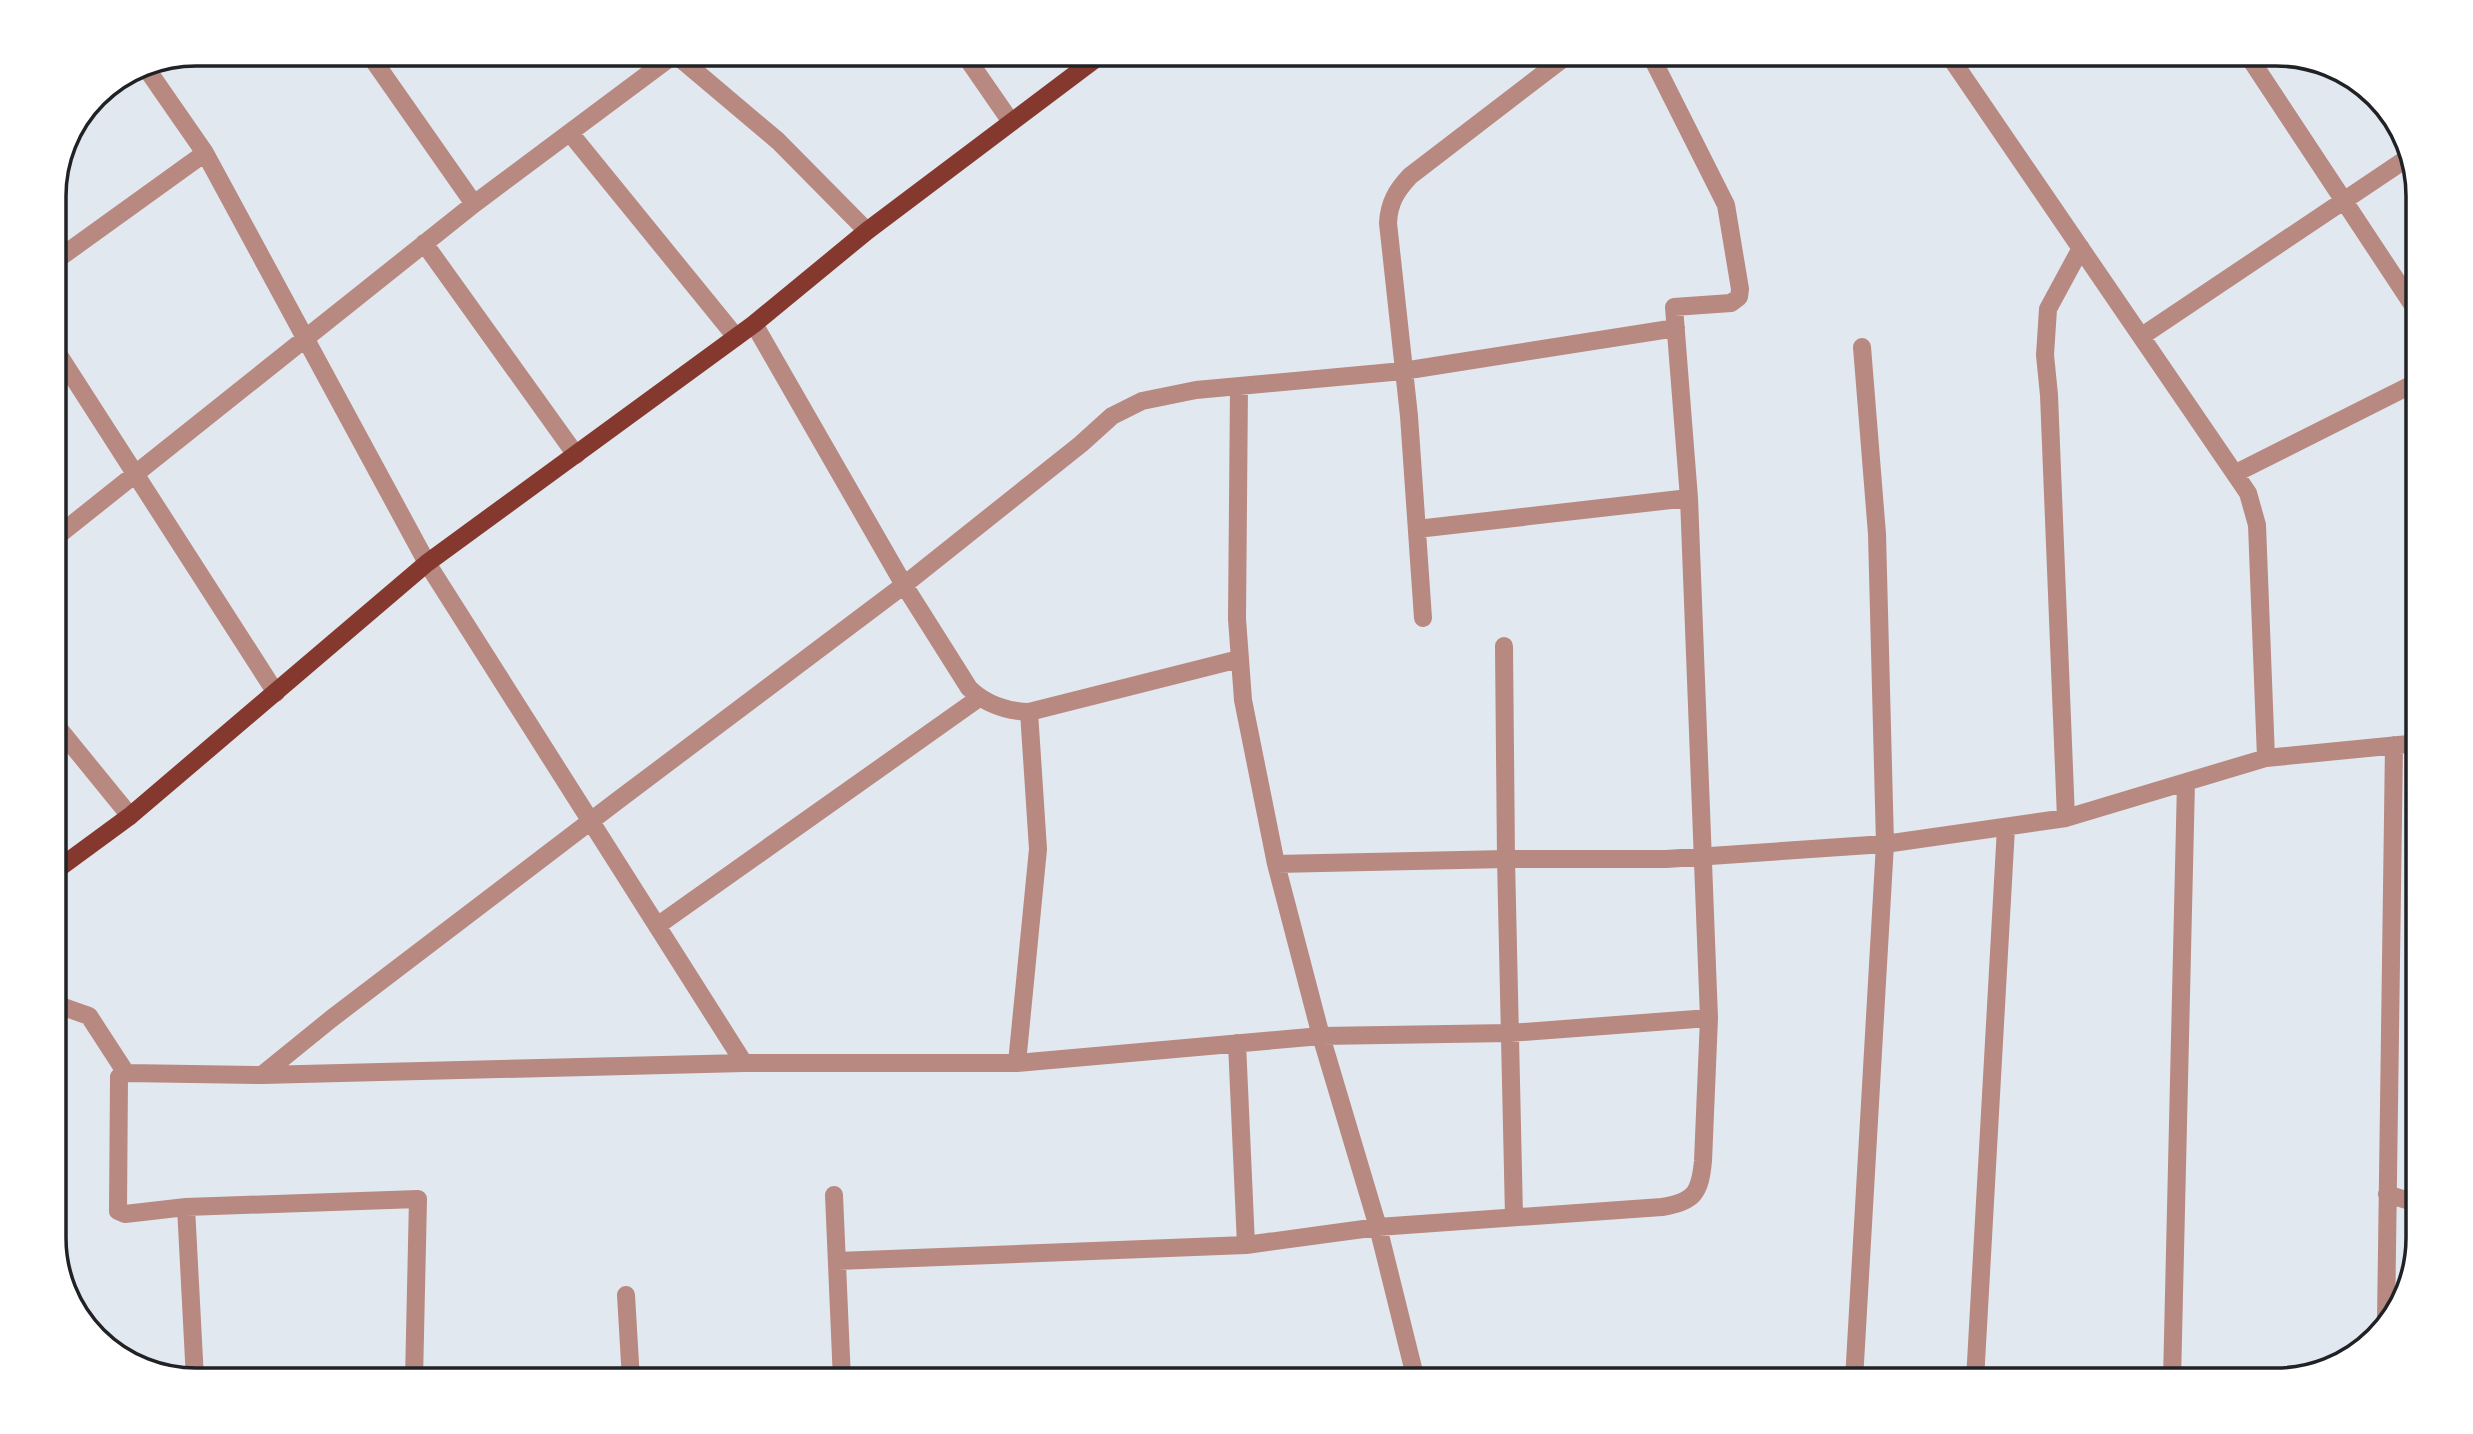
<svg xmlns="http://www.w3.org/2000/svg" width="2473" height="1434" font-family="Literata,serif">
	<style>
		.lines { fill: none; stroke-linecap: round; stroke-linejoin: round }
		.street { stroke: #b78981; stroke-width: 18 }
		.primary { stroke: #85392e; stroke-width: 18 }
		.rim { fill: none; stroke: #202225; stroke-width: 3.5 }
	</style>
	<rect width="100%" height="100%" fill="#e2e8f0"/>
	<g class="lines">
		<path class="street" d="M369 54 474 204
			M675 54 778 141 867 231
			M964 54 1011 122
			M1948 54 2248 493 2257 525 2266 758
			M2247 54 2418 313
			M144 65 205 153 427 563 744 1063
			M570 133 736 337
			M424 243 576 455
			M55 261 205 153
			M754 324 904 585 969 688C986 705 1006 711 1029 712L1239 659
			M2142 336 2409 157
			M1862 347 1877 534 1885 844 2066 818 2266 758 2419 743
			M55 349 276 693
			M1239 387 1237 619 1243 700 1276 864 1321 1036 1378 1227 1416 1380
			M2236 473 2419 381
			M1417 529 1689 498
			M55 538 474 204 675 54
			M1423 618 1409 416 1388 223C1389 203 1396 191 1410 176L1569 54
			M1504 646 1506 859 1514 1216
			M55 724 130 816
			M2066 818 2049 395 2045 355 2048 309 2081 248
			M1276 864 1506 859H1666L1885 844 1854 1380
			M657 926 979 698
			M55 1004 89 1016 126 1073
			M1237 1043 1246 1245
			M1017 1063 1038 849 1029 712
			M262 1075 331 1019 617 801 904 585 1081 444 1112 416 1142 401 1196 390 1403 371 1676 328
			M2387 1194 2419 1204
			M834 1195 842 1380
			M186 1207 195 1379
			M837 1261 1246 1245 1378 1227 1662 1207C1694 1202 1700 1193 1703 1161L1709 1018 1689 498 1674 307 1731 303 1739 297 1740 289 1726 205 1650 54
			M626 1295 631 1380
			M2386 1322 2394 745
			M414 1380 418 1199 186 1207 125 1214 118 1211 119 1077 126 1073 262 1075 744 1063H1017L1321 1036 1510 1033 1709 1018
			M1975 1380 2006 828
			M2172 1380 2186 782"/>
		<path class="primary" d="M55 871 130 816 427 563 754 324 867 231 1102 54"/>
	</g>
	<path d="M0 0H2473V1434H0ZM196 66H2276A130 130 0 0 1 2406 196V1238A130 130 0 0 1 2276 1368H196A130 130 0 0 1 66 1238V196A130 130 0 0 1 196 66Z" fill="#fff" fill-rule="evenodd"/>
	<path class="rim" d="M196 66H2276A130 130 0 0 1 2406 196V1238A130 130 0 0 1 2276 1368H196A130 130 0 0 1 66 1238V196A130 130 0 0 1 196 66Z"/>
</svg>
